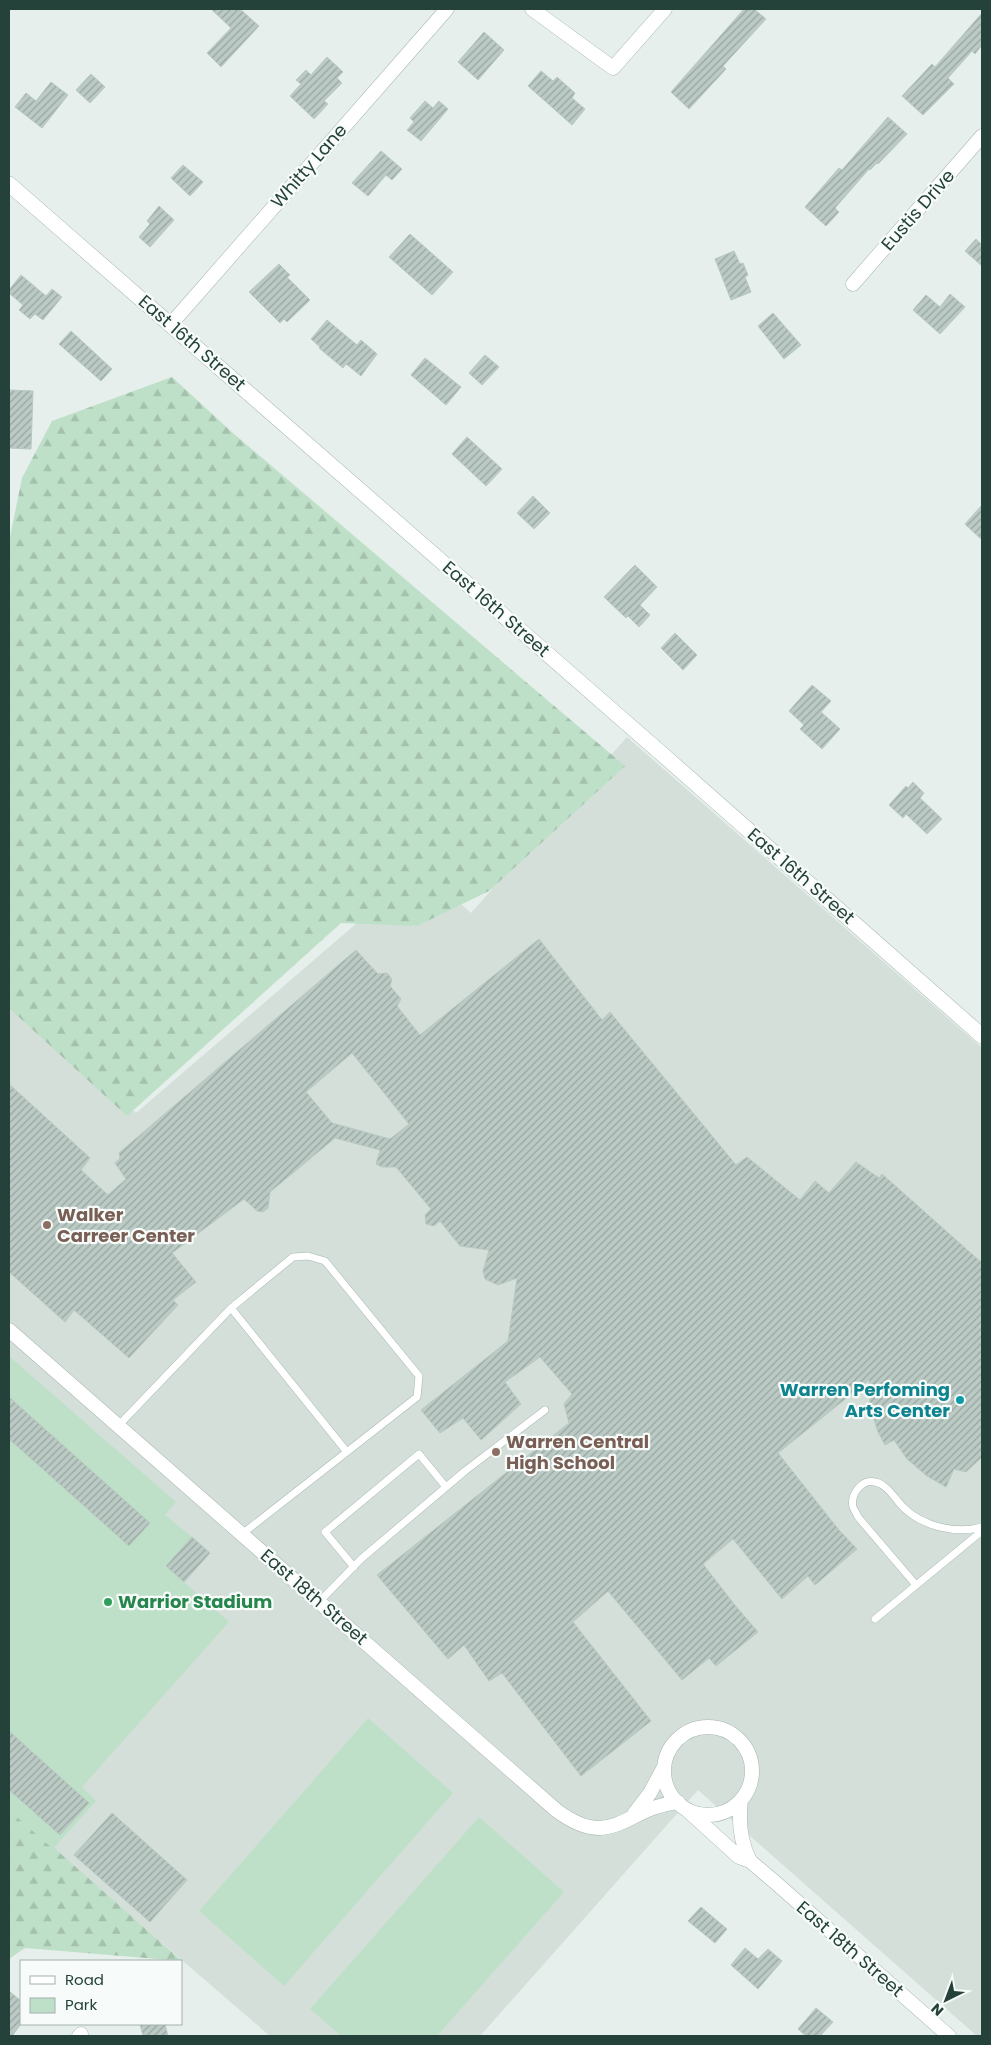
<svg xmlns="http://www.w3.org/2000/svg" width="991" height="2045" font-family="Poppins,sans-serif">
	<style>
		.built { fill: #d4dfda }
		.forest { fill: url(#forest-firs) }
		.park { fill: #bfe0c8 }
		.building { fill: url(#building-hatch); stroke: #b8c9c2; fill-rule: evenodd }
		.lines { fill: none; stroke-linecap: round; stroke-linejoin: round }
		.service-casing { stroke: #a8b8b2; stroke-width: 8 }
		.minor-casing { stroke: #a8b8b2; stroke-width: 15 }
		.tertiary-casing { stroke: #a8b8b2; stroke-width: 16 }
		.service { stroke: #fff; stroke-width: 7 }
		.minor { stroke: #fff; stroke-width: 14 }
		.tertiary { stroke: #fff; stroke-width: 15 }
		.education-dot { fill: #8d6e63; stroke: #f7fbf9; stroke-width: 2 }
		.culture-dot { fill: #0f9aa8; stroke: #f7fbf9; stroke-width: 2 }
		.leisure-dot { fill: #2e9e5b; stroke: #f7fbf9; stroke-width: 2 }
		.labels { text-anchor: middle; stroke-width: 4.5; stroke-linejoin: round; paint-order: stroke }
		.street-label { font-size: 18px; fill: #24423a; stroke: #f7fbf9 }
		.education-label { font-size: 18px; font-weight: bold; fill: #785e54; stroke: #f7fbf9; text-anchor: start }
		.culture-label { font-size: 18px; font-weight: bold; fill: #0d838f; stroke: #f7fbf9; text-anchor: end }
		.leisure-label { font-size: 18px; font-weight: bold; fill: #27864d; stroke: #f7fbf9; text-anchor: start }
	</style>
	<defs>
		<pattern id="forest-firs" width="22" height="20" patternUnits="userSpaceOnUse" patternTransform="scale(1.25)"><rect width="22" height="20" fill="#bfe0c8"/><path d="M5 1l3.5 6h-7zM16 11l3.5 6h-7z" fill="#a4c1ad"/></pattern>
		<pattern id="building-hatch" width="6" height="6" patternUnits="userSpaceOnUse" patternTransform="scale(1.25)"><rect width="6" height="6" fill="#bbcac4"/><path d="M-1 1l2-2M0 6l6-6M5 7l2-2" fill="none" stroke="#98a6a0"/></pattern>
	</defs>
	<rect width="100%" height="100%" fill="#e6efeb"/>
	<path class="built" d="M627 737 982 1048V2036H977L698 1790 480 2036H270L9 1811V1000L136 1113 421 868 471 913Z"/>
	<path class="forest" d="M172 377 234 434 625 766 489 891 417 926 341 923 127 1116 9 1008V542L22 478 52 421Z
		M9 1808 182 1961 25 1948 9 1959Z"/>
	<path class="park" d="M9 1356 176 1502 165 1515 192 1537 166 1566 229 1622 82 1787 96 1801 53 1849 9 1810Z
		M368 1718 453 1793 284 1986 199 1911Z
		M479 1817 564 1892 437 2036H341L310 2009Z"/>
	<path class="building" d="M211 9H240L259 26 221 67 207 53 231 28Z
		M744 9H754L766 19 723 66 726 69 689 109 671 92Z
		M982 13V45L975 54 972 51 948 78 954 84 923 115 902 96 932 64 935 67Z
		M484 32 504 50 478 80 458 62Z
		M327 57 343 72 337 78 342 83 324 101 328 104 314 119 290 96 301 84 296 80 306 70 311 75Z
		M541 71 553 81 557 77 575 93 572 98 585 109 572 125 528 86Z
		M91 74 105 87 90 103 76 90Z
		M51 82 68 95 42 128 15 107 26 93 36 101Z
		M425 101 433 108 439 101 448 109 421 141 407 130 414 122 410 118Z
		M888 117 907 134 878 164 877 163 870 170 869 169 835 208 839 212 826 226 805 207 839 168 842 170Z
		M381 151 402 169 392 180 386 175 368 196 352 183Z
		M183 165 203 182 190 196 171 178Z
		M159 206 174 220 150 247 139 237 150 224 147 221Z
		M410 234 453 272 432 295 389 257Z
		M976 239 982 245V266L965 251Z
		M734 251 740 264 743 263 748 275 745 277 751 292 731 300 715 259Z
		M279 264 290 275 287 277 310 300 287 322 284 319 280 323 249 292Z
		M21 275 46 296 52 289 62 297 43 320 35 314 30 319 19 310 23 305 9 293V290Z
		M950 294 965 307 940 334 913 310 926 295 940 307Z
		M773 313 801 345 784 359 758 326Z
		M327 320 357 345 361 340 377 354 361 376 346 364 343 368 319 348 320 347 311 339Z
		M71 331 112 369 101 381 59 344Z
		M485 355 499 367 482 385 469 373Z
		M425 358 461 387 446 405 411 375Z
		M9 390 33 391 31 449 9 448Z
		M467 437 502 469 486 486 452 454Z
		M533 496 550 513 534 529 517 513Z
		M982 505V540L965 524Z
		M635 565 657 587 640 605 650 615 639 627 628 616 626 618 604 597Z
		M675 633 697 655 683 670 661 648Z
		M812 685 831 701 821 712 840 729 822 749 800 729 804 725 789 711Z
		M913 782 924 793 920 798 942 819 927 834 906 814 903 818 889 805 906 786 908 788Z
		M539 939 602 1020 610 1012 736 1165 747 1157 800 1200 815 1181 829 1193 856 1162 879 1178 882 1174 982 1263V1457L966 1472 954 1469 946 1487 927 1476 907 1459 894 1440 885 1445 878 1432 870 1406 869 1380 778 1453 839 1530 857 1549 815 1585 808 1576 782 1599 733 1539 703 1564 734 1604 758 1632 716 1666 709 1658 682 1680 608 1591 573 1622 651 1721 581 1776 502 1673 489 1681 464 1645 448 1659 377 1575 569 1423 564 1404 572 1394 540 1357 505 1382 521 1404 481 1440 463 1418 440 1433 421 1410 508 1341 517 1278 498 1285 485 1279 483 1271 489 1250 460 1246 440 1221 434 1226 426 1224 425 1215 431 1209 396 1167H382L376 1164 380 1150 335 1138 270 1192 268 1208 263 1212 257 1211 244 1199 172 1253 196 1282 173 1300 178 1305 129 1358 74 1310 65 1322 9 1272V1084L90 1158 81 1170 108 1195 126 1179 115 1163 120 1158 119 1153 356 950 378 974 387 973 392 979 390 986 401 999 397 1006 420 1035ZM352 1053 409 1124 390 1139 332 1123 306 1092Z
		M9 1397 150 1523 129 1546 9 1439Z
		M192 1537 210 1553 184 1582 166 1566Z
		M9 1731 89 1803 60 1835 9 1790Z
		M112 1813 187 1880 150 1922 74 1855Z
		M701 1907 727 1929 715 1943 688 1921Z
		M745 1948 758 1959 768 1949 782 1961 758 1989 731 1965Z
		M9 1991 21 2001V2024L12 2036H9Z
		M816 2008 833 2022 820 2036H806L798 2029Z
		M140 2024H165L168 2036H143Z"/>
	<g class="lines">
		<g class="service-casing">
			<path id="service" d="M231 1308 347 1452
				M118 1426 231 1308 293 1257 308 1256 325 1261 419 1376 417 1397 242 1534
				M354 1567 325 1532 419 1454 446 1487
				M916 1585 858 1517C857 1514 854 1510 853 1507 850 1494 862 1479 875 1482 887 1484 895 1499 903 1507 923 1527 956 1534 982 1527
				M319 1602 361 1559 465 1471 545 1410
				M875 1619 982 1531"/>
		</g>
		<g class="minor-casing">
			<path id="minor" d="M532 9 613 68 665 9
				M853 284 982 136
				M171 324 447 9
				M9 1330 556 1810C612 1852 624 1808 678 1802
				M664 1771a44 44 0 1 1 88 0a44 44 0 1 1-88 0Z
				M741 1800C738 1822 740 1841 750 1861
				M686 1809 739 1857 750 1861 776 1883 949 2036
				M634 1814 650 1793 664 1767
				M79 2036 81 2034"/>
		</g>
		<g class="tertiary-casing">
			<path id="tertiary" d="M9 184 662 754 982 1036"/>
		</g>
		<use href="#service" class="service"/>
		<use href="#minor" class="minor"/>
		<use href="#tertiary" class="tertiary"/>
	</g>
	<g class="education-dot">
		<circle cx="47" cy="1225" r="5"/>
		<circle cx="496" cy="1452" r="5"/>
	</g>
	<circle class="culture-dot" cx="960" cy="1400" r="5"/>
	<circle class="leisure-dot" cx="108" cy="1602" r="5"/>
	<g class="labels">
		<g class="street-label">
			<text transform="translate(309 166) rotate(-49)" y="6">Whitty Lane</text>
			<text transform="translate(918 210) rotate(-49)" y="6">Eustis Drive</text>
			<text transform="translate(192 343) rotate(41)" y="6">East 16th Street</text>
			<text transform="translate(496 609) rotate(41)" y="6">East 16th Street</text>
			<text transform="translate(801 876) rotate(41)" y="6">East 16th Street</text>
			<text transform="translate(314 1597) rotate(41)" y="6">East 18th Street</text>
			<text transform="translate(850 1949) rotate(41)" y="6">East 18th Street</text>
		</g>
		<g class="education-label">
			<text x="57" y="1221">Walker<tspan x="57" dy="21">Carreer Center</tspan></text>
			<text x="506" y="1448">Warren Central<tspan x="506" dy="21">High School</tspan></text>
		</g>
		<g class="culture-label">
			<text x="950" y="1396">Warren Perfoming<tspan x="950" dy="21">Arts Center</tspan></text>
		</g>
		<g class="leisure-label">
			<text x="118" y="1608">Warrior Stadium</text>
		</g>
	</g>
	<rect width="991" height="2045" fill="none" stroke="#24423a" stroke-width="20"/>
	<rect x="20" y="1960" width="162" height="65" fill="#f7fbf9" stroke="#a3b1ad"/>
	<rect x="30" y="1976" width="25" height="8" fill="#ffffff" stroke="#a3b1ad"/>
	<text x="65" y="1985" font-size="15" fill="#24423a">Road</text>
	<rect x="30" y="1998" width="25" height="15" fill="#bfe0c8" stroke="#a3b1ad"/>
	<text x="65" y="2010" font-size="15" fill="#24423a">Park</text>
	<g transform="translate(946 2000) rotate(222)" stroke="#f7fbf9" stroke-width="4" paint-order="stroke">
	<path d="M0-4L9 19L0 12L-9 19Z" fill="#24423a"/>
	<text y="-8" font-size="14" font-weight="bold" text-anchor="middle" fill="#24423a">N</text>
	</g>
</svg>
